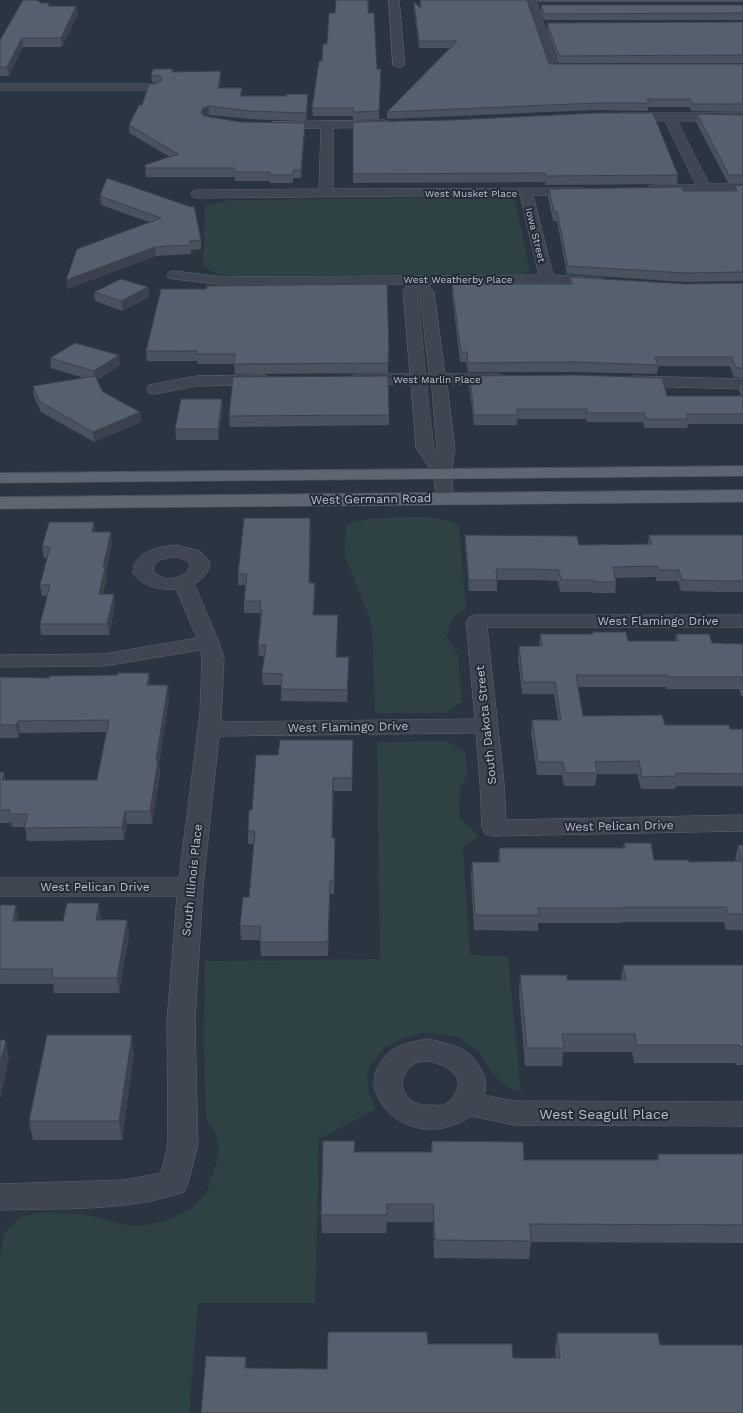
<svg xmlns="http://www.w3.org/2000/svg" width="743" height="1413" font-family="'Work Sans',sans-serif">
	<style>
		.green { fill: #2e4143 }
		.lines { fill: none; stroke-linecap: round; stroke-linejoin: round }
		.minor-casing { stroke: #5d646f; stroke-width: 1 }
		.major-casing { stroke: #484f5b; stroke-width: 1 }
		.minor { fill: #3f4651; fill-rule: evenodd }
		.major { fill: #5d6571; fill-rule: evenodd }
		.wall { fill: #4a525f }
		.shaded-wall { fill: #3c424d }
		.building { fill: #565f6e; stroke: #3c424d }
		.labels { text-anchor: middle; stroke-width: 4; stroke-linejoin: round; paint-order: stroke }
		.far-street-label { font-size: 10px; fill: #bcc1cb; stroke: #232b37 }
		.street-label { font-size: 12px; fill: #bcc1cb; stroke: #232b37 }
		.near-street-label { font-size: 14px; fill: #bcc1cb; stroke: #232b37 }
	</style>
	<rect width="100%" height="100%" fill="#2b3441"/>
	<path class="green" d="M506 197 515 201 530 270 521 274 234 276C222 275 212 274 203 265L205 206 230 200Z
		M376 518C396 518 444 513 459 526L466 608C452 618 450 621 447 637L458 655 462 702 446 713H375L372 624 344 553 346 525 354 522Z
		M447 741 466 753 467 775 460 788 459 816 465 824 479 835 463 848 470 955 508 956 521 1092 510 1089 499 1080 492 1073 479 1052 465 1042 457 1037 440 1034 421 1033 395 1042 385 1047 371 1065 367 1076 369 1094 376 1109 319 1139 315 1303H198L189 1413H0V1255L5 1231 22 1216 45 1212 81 1214 101 1218 119 1224 142 1226 164 1221 189 1210 206 1194 220 1152 215 1132 206 1120 204 1038 205 961 380 959 377 746 379 742Z"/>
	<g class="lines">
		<g class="minor-casing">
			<path id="minor" d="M389 0H399L405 65 399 68 393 65Z
				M526 0H536L557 65 583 66 585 68 583 70H549Z
				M0 84H156L160 85 162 87 160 89 156 90H0Z
				M624 113H743V121H677L709 184H743V192H649L647 189 649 186 654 185H696L665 121 620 120 618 117 620 114Z
				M384 120 388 121 390 124 388 127 333 128V189L584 188 586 191 584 194 579 195H533L553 275 600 278 605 279 607 282 605 285 600 286 547 283 428 284 434 292 445 374H499L505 376 507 379 505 382 499 384H447L455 449 451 473 454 498 452 502 445 504 438 502 436 498 433 473 416 448 411 384H358L352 382 350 379 352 376 358 374H410L403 292 407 284 225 285 174 279 169 278 167 275 169 272 174 271 225 277 539 275 520 195 198 198 193 197 191 194 193 191 198 190 319 189 321 128 276 129 272 128 270 125 272 122ZM418 291 420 293 429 374H426ZM427 384H431L432 389 437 452 434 448Z
				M263 375 269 377 271 380 269 383 263 385 196 386 155 394 149 393 147 389 149 385 196 376Z
				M634 376 743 379V389L634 386 628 384 626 381 628 378Z
				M176 545 200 551 210 562C209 573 203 579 194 584L219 642 224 658 221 722 475 719 466 621 469 617 476 615H743V627H487L504 783 506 820 743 815V831L494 836 485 834 482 828 480 783 476 733 219 736 203 887 195 1021 198 1145 188 1183 184 1192C126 1212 61 1208 0 1210V1184L124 1180 161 1173 168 1145 167 1021 177 896H0V878H179L200 712 202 658 200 650 104 666 0 667V655L104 654 197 638 176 589C161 591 142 586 133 573 133 551 158 547 176 545ZM176 557 186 560 190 564C189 576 171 581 161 577 158 575 155 573 153 571 153 559 166 558 176 557Z
				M429 1039C455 1046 469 1046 482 1071 486 1079 487 1087 484 1095L514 1101 743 1102V1126L514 1125 471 1116C465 1121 458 1124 450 1126 424 1135 391 1124 379 1099 373 1088 372 1079 378 1067 382 1060 386 1053 394 1049 405 1042 417 1041 429 1039ZM429 1061C451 1066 471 1081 448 1102 444 1106 440 1106 434 1105 429 1105 423 1106 419 1104 399 1098 397 1074 414 1064 418 1061 424 1062 429 1061Z"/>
		</g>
		<g class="major-casing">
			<path id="major" d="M743 466V476L0 483V473Z
				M743 490V502L0 509V497Z"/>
		</g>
		<use href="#minor" class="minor"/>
		<use href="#major" class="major"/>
	</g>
	<path class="wall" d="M336 0H369L368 13 377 69 381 77 379 119 353 120V116H313L312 108 322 61 335 13Z
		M420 0H527L549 64H743V112L691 111 689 107H648V111L595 110 387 119V112L450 48H419L414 9V2L420 7Z
		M537 0H743V2H538Z
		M40 2V3H49L50 6H76L77 15 62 47H23L9 76H0V40Z
		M541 5H743V20H544L541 12Z
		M743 22V63H558L547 29V23Z
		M173 72 221 79 220 88 242 96H286L308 94V102L306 121 250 119 209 115 204 116 241 122 305 131 301 178H293V183H270V181H235V177H146L145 165 170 157 129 133V125L157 83 152 82 151 75Z
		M697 114 743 115V183H728L696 122Z
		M353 122 678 175 677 184 545 185V182L353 183Z
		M107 178 201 240V249L191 250V254L156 256 67 289 149 222 101 205 100 196Z
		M743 185V281L685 282 567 274 557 221H553L548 197 549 189 684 191H734L735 186Z
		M570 277 686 284 743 283V378L734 377 730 366H658L657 374 575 372H468L466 362H460L452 293V284H570Z
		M148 287 149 297 122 311 95 301 94 292Z
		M146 351 389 352V362H388V373L235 374 234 364H197V361H147Z
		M50 358 120 365 97 380 103 392 140 412 141 422 94 442 41 412 34 397 33 386 84 378 51 368Z
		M388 376 389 425 230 427 229 416Z
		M470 376 667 396H741L739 390 741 381H743V424H688L687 428H645L643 422H587L586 419H517V425H474L469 385Z
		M222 399 223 409 218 440H176L175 429Z
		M311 529 309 583H315V595L314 615H338L337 657 349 668 347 702 281 701V685H263L262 673 264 656H259L258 645 261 622 260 613H244V601L245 585H238V574Z
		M96 532 112 543 106 571 107 578 103 594 115 605 109 635H41L40 624 47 596H42L40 585 47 558H44L42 547Z
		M465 535 579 545 648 544 649 535H743V592H721L681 591 678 581H656V577L615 578 616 582 615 593H593V592H560L558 581 534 580H497V591H469L465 546Z
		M592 632 628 641H675L676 634 712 643 743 644V696H741L739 689H666V687H578L583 716 665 725 730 729H743V786H676L675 789H641L637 774H597L595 786H564L562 775H537L531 733 532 720H558L554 694H522L518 658 519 646H539L540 634H592Z
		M0 677 150 685 169 698 159 764 160 773 152 824H127L124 840 27 841 25 827H12L11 823H0V772L6 780H97L106 732 20 733 18 738H0Z
		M353 740 352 791H334L332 838H335L334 894H330L328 956H261L260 940H241L240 926 249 897 254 844H248V831L252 810Z
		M624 843 654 860 689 862 735 861 738 845H743V930H726L724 922H623L622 923H538V931L474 930 471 877 472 862H498L499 848H623Z
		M0 905 19 921H63L101 919V920H127L129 935 119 993H54L53 984H0Z
		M623 965H743V1065H736L735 1063H634L632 1052H563L562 1066H525L519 993 520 975 567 980H621Z
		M134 1053 122 1140H33L29 1121Z
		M432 1141 524 1160H657L658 1154H743V1243L531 1242 529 1259 434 1258 433 1222H387L386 1233H322L321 1215 355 1152H431Z
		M557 1333 660 1345 201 1413 246 1357 247 1368 327 1369 428 1344 513 1358H556L555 1351Z"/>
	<path class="shaded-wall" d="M76 6 77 15 62 47 61 38Z
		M22 38 23 47 9 76 7 67Z
		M381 69V77L379 119V111Z
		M221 71V79L218 96V88Z
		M242 88V96L240 104V96Z
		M308 94V102L306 121V113Z
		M209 106V115L204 116 201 113 203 108Z
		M305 123V131L301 178V170Z
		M155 247 156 256 67 289 66 280Z
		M148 287 149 297 122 311 121 301Z
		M119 355 120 365 95 381 94 371Z
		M222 399 223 409 218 440V429Z
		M140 412 141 422 94 442 93 432Z
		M310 518 311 529 309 595V583Z
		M94 522 96 533 92 532Z
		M111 532 112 543 106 571 107 578 100 605 99 594 103 567Z
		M315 583V595L313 626V615Z
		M114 594 115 605 109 635 107 624Z
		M338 615V627L337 668 336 657Z
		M349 657V668L347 702V690Z
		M149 673 150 685H147Z
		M168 685 169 698 159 764 160 773 152 824 150 811 156 760Z
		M18 721 20 733 18 738 16 725Z
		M4 772 7 785 2 780Z
		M333 778 334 791 332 851V838Z
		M125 811 127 824 124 840 122 827Z
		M335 838V851L334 894V881Z
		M330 881V894L328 956V942Z
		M99 903 101 919 98 935 96 920Z
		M16 905 19 920 13 921Z
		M127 920 129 935 119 993 117 978Z
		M132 1035 134 1053 122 1140 119 1121Z
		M6 1040 9 1058 0 1100V1064Z
		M246 1357 248 1375 245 1368Z"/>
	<path class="building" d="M23 0H36L40 2V3H49L48 6H76L61 38H22L7 67H0V40Z
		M336 0H368V13H374L377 69H381L379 111 353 112V108H312L319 61H322L323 44H327L329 13H335Z
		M420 0H527L549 64H743V104H692L690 99H647L649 103H596L387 112 457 41H419L414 2 421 8Z
		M541 5H743V13L544 14Z
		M743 22V55L559 56 547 23Z
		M153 69H173L172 72 221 71 218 88H242L240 96H286L287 94H308L306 113 249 111 209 106 203 108 201 113 204 116 241 122 305 123 301 170H293V175H270V172H235V168H145V165L178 154 129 125 139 105H142L149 84H156L162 80 160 76 151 75Z
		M596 113H653L678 175 546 176 545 173 353 174V122L451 120Z
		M697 114 743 115V175H729Z
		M107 178 191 207 194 206 201 240 190 241V245L155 247 66 280 77 249 161 218 100 196Z
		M743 185V272L686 273 568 266 557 212H554L549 189 682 187 684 191H737L735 186Z
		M570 277 686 284 743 283V368H736L732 357H655L658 365 576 362 468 363 467 352H461L452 284H572Z
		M121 279 148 287 121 301 94 292Z
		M387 284 389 352H388V363L234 364 235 354H196L197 351H146L161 289H206L207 286Z
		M75 343 119 355 94 371 50 358Z
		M576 375 662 378 667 396H743V414H687L688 419H646L645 413H587V409H517L518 415H474L470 376Z
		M95 376 103 392 140 412 93 432 40 402 33 386Z
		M388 376 389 415 229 416 233 377Z
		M741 381H743V387Z
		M181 399H222L218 429H175Z
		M244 518H310L309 583H315L313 615H338L336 657H349L347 690 281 689 282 674 262 673 266 645H258L262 610H260L261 601H244L247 574H238Z
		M49 522H94L92 532H111L103 567H105L99 594H114L107 624H40L50 585H40L50 547H42Z
		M465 535 577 536 579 545 652 544 649 535H743V581H723L682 580 679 570H658L657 566 613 567 616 582H594V580H561L559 570 534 569H496L497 580H469Z
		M592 632H626L628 641H678L676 634H709L712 643 743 644V684L741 677H668L667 675H576L583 716 662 715 665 725H729L730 729H743V774L676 773 677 776 642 777 639 761 595 762 597 773H565L563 762H538L532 720H561L555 682H523L519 646H542L540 634H593Z
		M118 673H149L147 685H168L156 760H158L150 811H125L122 827 24 828 28 814H9L10 810H0V772H4L2 780H97L109 720 18 721 16 725H0V677L49 678V676L118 675Z
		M280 740H353L352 778H333L332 838H335L334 881H330L328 942H260L261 926H240L243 897H249L255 831H248L249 810H252L256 755H278Z
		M624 843H651L654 860H689V862L742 861 738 845H743V914H728L726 907H624V908H538L539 915H475L472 862H500L499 848H625Z
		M67 903H99L96 920H127L117 978H52L53 969H0V905H16L13 921H63Z
		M623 965H743V1047H739V1045H636L635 1034H562L564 1048H527L520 975H567V980H626Z
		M47 1035H132L119 1121H29Z
		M0 1040H6L0 1064Z
		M323 1141H355L354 1152H432V1141L523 1142 524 1160H659L658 1154H743V1225L530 1224 531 1241 435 1240 433 1204H387V1215H321Z
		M328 1332H427L428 1344H512L513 1358H560L557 1333H658L660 1345H743V1413H201L206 1356 246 1357 245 1368 327 1369Z"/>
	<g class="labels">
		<g class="far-street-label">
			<text x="471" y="197">West Musket Place</text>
			<text transform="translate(536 235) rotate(76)" y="4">Iowa Street</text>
			<text x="458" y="283">West Weatherby Place</text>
			<text x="437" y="383">West Marlin Place</text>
		</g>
		<g class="street-label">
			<text transform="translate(371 499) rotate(-1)" y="4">West Germann Road</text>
			<text x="658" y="625">West Flamingo Drive</text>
			<text transform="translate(486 725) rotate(-96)" y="4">South Dakota Street</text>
			<text transform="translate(348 727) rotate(-1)" y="4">West Flamingo Drive</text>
			<text transform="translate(619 826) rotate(-1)" y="4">West Pelican Drive</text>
			<text transform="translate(192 880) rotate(-84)" y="4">South Illinois Place</text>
			<text x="95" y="891">West Pelican Drive</text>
		</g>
		<g class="near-street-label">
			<text x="604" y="1119">West Seagull Place</text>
		</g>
	</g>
</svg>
